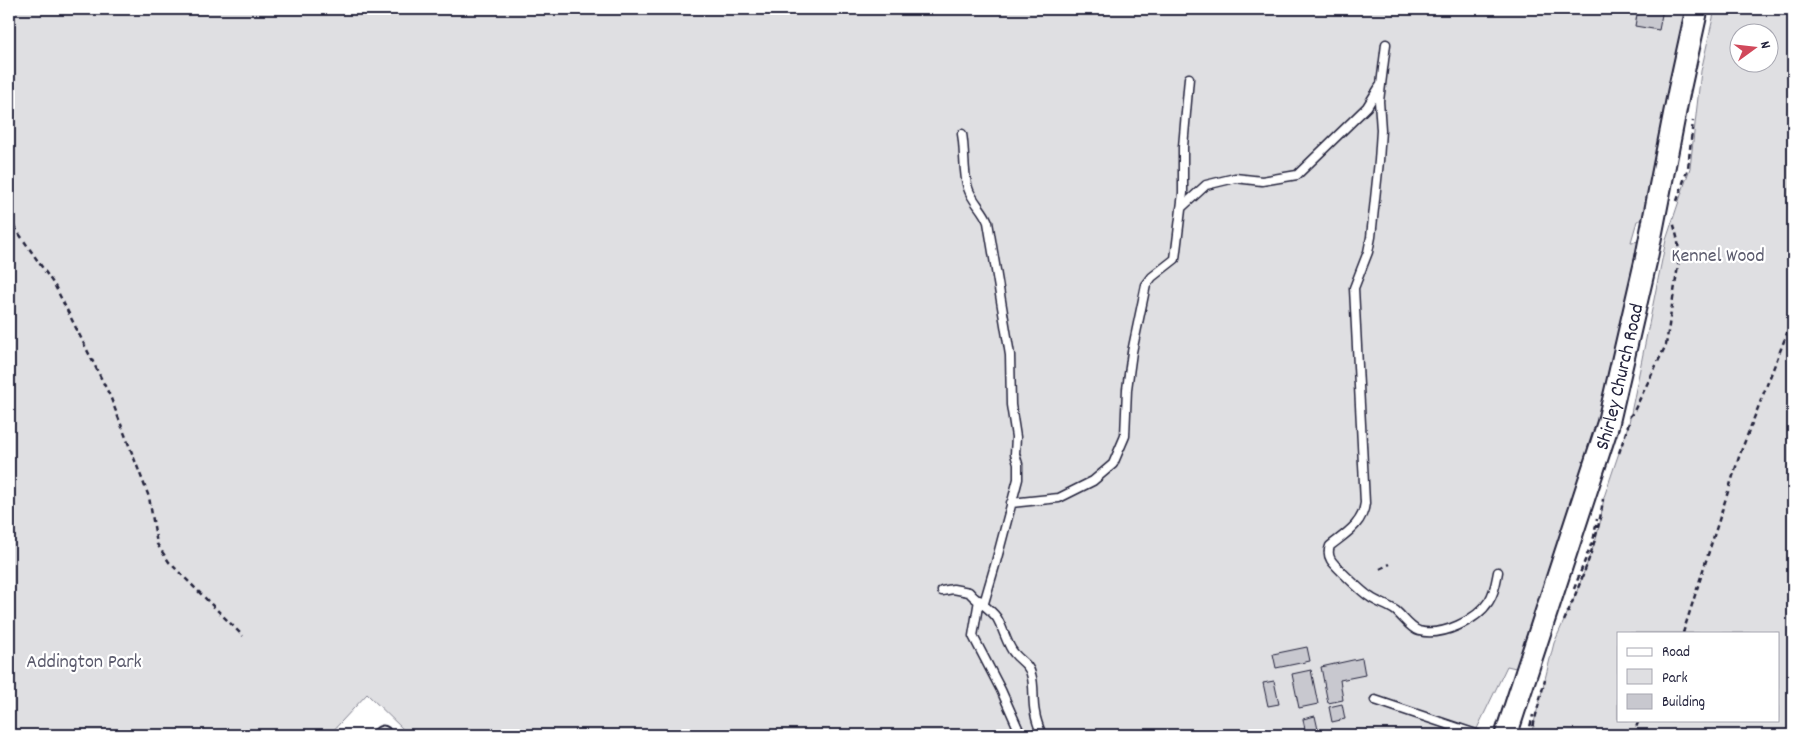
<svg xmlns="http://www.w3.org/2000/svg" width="1802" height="744" viewBox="0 0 1802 744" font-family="Dekko,sans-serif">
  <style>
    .green { fill: #dfdfe2; stroke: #80808e; fill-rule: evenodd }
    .building { fill: #c8c8cf; stroke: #22223b }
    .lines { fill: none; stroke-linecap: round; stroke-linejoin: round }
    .lane-casing { stroke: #22223b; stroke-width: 11 }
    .street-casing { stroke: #22223b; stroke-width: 19 }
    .secondary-casing { stroke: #22223b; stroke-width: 25 }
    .path { stroke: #22223b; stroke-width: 2.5; stroke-dasharray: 5 4; stroke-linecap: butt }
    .lane { stroke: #fff; stroke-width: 8 }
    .street { stroke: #fff; stroke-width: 15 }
    .secondary { stroke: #fff; stroke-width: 21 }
    .labels { text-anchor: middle; stroke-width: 4.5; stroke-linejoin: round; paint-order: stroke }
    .park-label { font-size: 20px; fill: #5b5b6d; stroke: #fff }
    .street-label { font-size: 20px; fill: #22223b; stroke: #fff }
  </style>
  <rect width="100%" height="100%" fill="#fff"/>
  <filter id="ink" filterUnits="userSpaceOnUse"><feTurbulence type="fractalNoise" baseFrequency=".02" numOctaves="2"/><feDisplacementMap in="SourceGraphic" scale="10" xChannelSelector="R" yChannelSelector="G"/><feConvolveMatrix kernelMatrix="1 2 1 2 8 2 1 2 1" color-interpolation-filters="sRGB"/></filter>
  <g filter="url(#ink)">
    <path class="green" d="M 9,9 L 1699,9 L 1646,218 L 1637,221 L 1631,242 L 1644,241 L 1593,452 L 1520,669 L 1507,666 L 1474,735 L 409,735 L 367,694 L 329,735 L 9,735 Z
      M 1715,9 L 1793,9 L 1793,735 L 1531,735 L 1554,643 L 1576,594 L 1596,539 L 1600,523 L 1604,497 L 1629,423 L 1666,240 L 1690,168 L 1701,71 ZM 1770,32 L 1770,62 L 1740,62 L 1740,32 ZM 1618,633 L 1778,633 L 1778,720 L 1618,720 Z"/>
    <path class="building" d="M 1638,9 L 1663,9 L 1659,30 L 1635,26 Z
      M 1307,647 L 1310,661 L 1276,668 L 1273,654 Z
      M 1362,658 L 1365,675 L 1340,680 L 1343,700 L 1328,703 L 1321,667 Z
      M 1311,670 L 1318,704 L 1299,708 L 1292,674 Z
      M 1274,681 L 1279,704 L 1268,706 L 1263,683 Z
      M 1342,704 L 1345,719 L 1332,722 L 1329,707 Z
      M 1315,716 L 1319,734 L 1306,735 L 1303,719 Z"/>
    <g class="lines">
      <g class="lane-casing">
        <path id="lane" d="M 1386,44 L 1379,101 L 1381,130 L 1379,161 L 1371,237 L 1368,252 L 1354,288 L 1365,503 C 1363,524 1345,534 1330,546 C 1328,551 1328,555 1331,560 C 1335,566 1363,593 1370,597 C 1378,603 1388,605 1396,611 C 1404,618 1410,628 1419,631 C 1442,637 1477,620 1489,601 C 1495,592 1496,582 1498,572
          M 962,134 C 965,150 963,173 968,188 C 972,201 983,209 988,222 L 1010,355 L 1011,405 L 1016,437 L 1015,454 L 1018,464 L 1018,479 L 996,562 L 984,603
          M 1181,208 L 1206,185 L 1235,178 L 1262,181 L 1297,175 L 1367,107 L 1380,86
          M 1011,503 L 1059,498 L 1093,481 L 1113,464 L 1125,436 L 1127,389 L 1132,352 L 1146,285 L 1152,277 L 1175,259 L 1183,193 L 1183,147 L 1189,78
          M 942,591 L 953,589 L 969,592 C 977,602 989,607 997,618 C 1003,628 1008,647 1014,653 C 1020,661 1029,664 1031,674 C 1035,686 1032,700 1035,713 C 1036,720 1039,728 1042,735
          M 979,600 L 973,636 L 1001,690 L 1021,735
          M 1375,700 L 1479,735"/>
      </g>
      <g class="street-casing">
        <path id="street" d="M 381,735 L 383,734"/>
      </g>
      <g class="secondary-casing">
        <g id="secondary">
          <path id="s1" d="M 1506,735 L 1608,424 L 1646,260 L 1679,91 L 1697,9"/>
        </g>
      </g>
      <path class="path" d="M 1677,201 L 1688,168 L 1693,121
        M 9,219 L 55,286 L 110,396 L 149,497 L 157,544 L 169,562 L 243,636
        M 1629,417 L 1633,413 L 1666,345 L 1679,259 L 1678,241 L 1673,221
        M 1619,453 L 1629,423
        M 1380,569 L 1390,564
        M 1574,589 L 1594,537 L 1597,519
        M 1564,621 C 1581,582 1598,542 1603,499
        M 1683,633 L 1740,454 L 1793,318
        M 1528,735 L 1533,715
        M 1531,735 L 1545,679
        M 1633,735 L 1639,720"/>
      <use href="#lane" class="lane"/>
      <use href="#street" class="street"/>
      <use href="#secondary" class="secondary"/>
    </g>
  </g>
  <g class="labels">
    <g class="park-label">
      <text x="1718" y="261">Kennel Wood</text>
      <text x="84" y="667">Addington Park</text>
    </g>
    <g class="street-label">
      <text dy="7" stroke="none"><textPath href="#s1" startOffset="376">Shirley Church Road</textPath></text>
    </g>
  </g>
  <rect width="1802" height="744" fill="none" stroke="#fff" stroke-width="30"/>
  <rect x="15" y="15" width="1772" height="714" fill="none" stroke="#22223b" stroke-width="2" filter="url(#ink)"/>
  <rect x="1617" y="632" width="162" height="90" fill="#ffffff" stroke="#a7a7b1"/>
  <rect x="1627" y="648" width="25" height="8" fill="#ffffff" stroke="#a7a7b1"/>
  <text x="1662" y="656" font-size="15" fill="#22223b">Road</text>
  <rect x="1627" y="669" width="25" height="15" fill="#dfdfe2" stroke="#a7a7b1"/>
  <text x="1662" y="682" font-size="15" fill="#22223b">Park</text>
  <rect x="1627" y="694" width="25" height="15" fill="#c8c8cf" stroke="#a7a7b1"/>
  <text x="1662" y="706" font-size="15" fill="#22223b">Building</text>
  <g transform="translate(1754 48) rotate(75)"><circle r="24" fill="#ffffff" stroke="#a7a7b1"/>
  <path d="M0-4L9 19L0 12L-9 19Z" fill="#d1495b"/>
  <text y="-8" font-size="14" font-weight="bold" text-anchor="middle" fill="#22223b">N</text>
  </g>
</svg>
